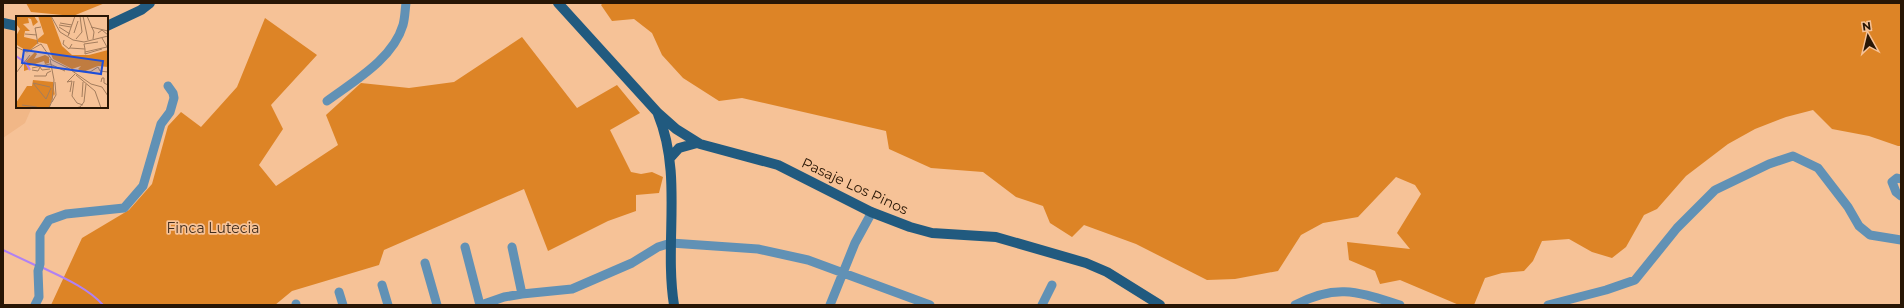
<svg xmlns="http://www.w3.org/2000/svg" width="1904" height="308" viewBox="0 0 1904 308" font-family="Montserrat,sans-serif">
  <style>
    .built { fill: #f1b787 }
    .green { fill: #dd8426 }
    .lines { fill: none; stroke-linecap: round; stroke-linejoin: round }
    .stream { stroke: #b081f3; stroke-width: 2 }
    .minor { stroke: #6191b5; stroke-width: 9 }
    .major { stroke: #215a7f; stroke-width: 10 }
    .labels { text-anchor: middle; stroke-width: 3.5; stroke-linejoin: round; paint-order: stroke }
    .street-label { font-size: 14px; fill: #281605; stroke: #f6c297 }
    .park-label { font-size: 14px; fill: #402d1d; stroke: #f6c297 }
    .inset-river { fill: none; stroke: #b081f3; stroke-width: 2 }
    .inset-road { fill: none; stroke: #a47d5d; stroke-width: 1 }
    .view { fill: #1d4ed8; fill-opacity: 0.15; stroke: #1d4ed8; stroke-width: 2 }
    .inset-edge { fill: none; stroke: #281605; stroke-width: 2 }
  </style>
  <rect width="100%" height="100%" fill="#f6c297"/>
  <path class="built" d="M 3,27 L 17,30 L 17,107 L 32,107 L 25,123 L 3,138 Z"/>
  <path class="green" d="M 26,3 L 105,3 L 73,16 L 31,12 Z
    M 603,3 L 1901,3 L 1901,146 L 1898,146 L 1869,136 L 1832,129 L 1813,110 L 1786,117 L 1755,129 L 1728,144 L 1686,176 L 1657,209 L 1644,215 L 1626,247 L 1612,258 L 1592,252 L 1569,239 L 1542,241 L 1533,261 L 1524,271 L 1502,273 L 1485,278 L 1474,305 L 1459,305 L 1400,280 L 1380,284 L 1375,271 L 1349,260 L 1347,242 L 1410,249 L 1397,233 L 1421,194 L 1415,185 L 1396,177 L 1358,217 L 1323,223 L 1301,235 L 1278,271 L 1235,279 L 1207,280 L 1136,244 L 1084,225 L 1072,237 L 1050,223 L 1043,206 L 1016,197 L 983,172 L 931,168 L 889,149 L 886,131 L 742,98 L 719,101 L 683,78 L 662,55 L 652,33 L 634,19 L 612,21 L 601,5 Z
    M 265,18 L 317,55 L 271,105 L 283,129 L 259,165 L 276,186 L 338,145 L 326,115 L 361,83 L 409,88 L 454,82 L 522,37 L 577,108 L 617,85 L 640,113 L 610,130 L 631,172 L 641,174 L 652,172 L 663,177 L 659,193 L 636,195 L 636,211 L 608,221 L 548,251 L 524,189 L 384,250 L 379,265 L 292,291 L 275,305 L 51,305 L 82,238 L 129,210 L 152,184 L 168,126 L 181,112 L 201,127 L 237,87 Z"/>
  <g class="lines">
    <path class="stream" d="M 3,250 L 37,266
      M 41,267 C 62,277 88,288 103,305"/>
    <path class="minor" d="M 327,101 C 354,81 393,59 403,25 C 405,18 405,10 406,3
      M 1901,179 L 1897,178 L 1892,182 L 1896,192 L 1901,196
      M 465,247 L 480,305
      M 512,247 L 522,294
      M 425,263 L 437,305
      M 382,285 L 388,305
      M 339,292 L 343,305
      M 296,304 L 296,305
      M 35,305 L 39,297 L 38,271 L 40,264 L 40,234 L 49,220 L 66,214 L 124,208 L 143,186 L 161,124 L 170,112 L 174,98 L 173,93 L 168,86
      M 481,305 L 504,297 L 522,294 L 572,289 L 632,263 L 658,247 L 671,243 L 758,249 L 808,260 L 930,305
      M 830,305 L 855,243 L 872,212
      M 1042,305 L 1052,285
      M 1295,305 C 1337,283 1358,292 1400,305
      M 1548,305 L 1606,290 L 1635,280 L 1677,228 L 1715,190 L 1769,164 L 1793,156 L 1818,168 L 1848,207 L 1859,226 L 1870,235 L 1901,240"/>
    <path class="major" d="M 558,3 L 658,113 L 676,129 L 700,144 L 778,165 L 871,212 L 910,227 L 932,233 L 996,237 L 1086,263 L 1107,272 L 1160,305
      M 3,23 L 17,26
      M 107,26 L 141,10 L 150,3
      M 658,114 C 683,175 664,242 674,305
      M 670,158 L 679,148 L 697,143"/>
  </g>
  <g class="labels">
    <g class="street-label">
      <text transform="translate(855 186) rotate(25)" y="5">Pasaje Los Pinos</text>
    </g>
    <g class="park-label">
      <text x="213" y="233">Finca Lutecia</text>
    </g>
  </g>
  <g transform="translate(16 16)">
    <rect width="92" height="92" fill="#f6c297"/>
    <path d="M 22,0 L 35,0 L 46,30 L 56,39 L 73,39 L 92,34 L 92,51 L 82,50 L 67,56 L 62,53 L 65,50 L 56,53 L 37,43 L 31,28 L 22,26 L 22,23 L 28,18 ZM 0,1 L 18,0 L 22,6 L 17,10 L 15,3 L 12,2 L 13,7 L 7,8 L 14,15 L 9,15 L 8,21 L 21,24 L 22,27 L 14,34 L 11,35 L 1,29 L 0,20 L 4,13 L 0,8 ZM 19,36 L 21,38 L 18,43 L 29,39 L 33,41 L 33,47 L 29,48 L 28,45 L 13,50 L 14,53 L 8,55 L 8,47 ZM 17,64 L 37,66 L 39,80 L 38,78 L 33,92 L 0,92 L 0,87 L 11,70 L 16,70 Z" fill="#dd8426"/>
    <path class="inset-river" d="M 0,40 L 10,47 L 14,54"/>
    <path class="inset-road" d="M 35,0 L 44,16 L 57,24 L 68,26 L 92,20M 67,0 L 72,24M 71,0 L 78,16 L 77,23M 44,7 L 56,9M 43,9 L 55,11M 43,11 L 54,18M 75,11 L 92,15M 58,17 L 62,5M 82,17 L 86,14 L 92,19M 9,18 L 21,19M 52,20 L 59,0M 60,23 L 66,16 L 64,0M 48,24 L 47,28 L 53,33 L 56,28M 22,28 L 19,12 L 25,11M 0,31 L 11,36 L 25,28 L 36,44 L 52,52 L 75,68 L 86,71 L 92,80M 54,32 L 69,33 L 69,38 L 86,33M 69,33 L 68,28 L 82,26M 69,36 L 91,31 L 86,22M 16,52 L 34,48 L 49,55M 16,54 L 22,55 L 24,51 L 26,54 L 34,53M 57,55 L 74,56 L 82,51 L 84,55 L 92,56M 0,57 L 14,39M 60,59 L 79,75 L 85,92M 18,60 L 30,60 L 31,57 L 35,55M 58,65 L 56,80 L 61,87 L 67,89M 85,66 L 86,62 L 88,62 L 88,67 L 92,69M 17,67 L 30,83M 17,67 L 34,71M 54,76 L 56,65 L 51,66 L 59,58M 66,81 L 67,66M 30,83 L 35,72M 36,86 L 40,79 L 39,66M 6,89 L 21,91M 33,92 L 36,85 L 38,64 L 34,43M 59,92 L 64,91 L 68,86 L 70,68"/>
    <path class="view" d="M 8,34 L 87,45 L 85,58 L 6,47 Z"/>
    <rect width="92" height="92" class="inset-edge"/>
  </g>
  <rect width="1904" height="308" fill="none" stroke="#281605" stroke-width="8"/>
  <g transform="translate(1868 36) rotate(352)" stroke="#f6c297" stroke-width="3" paint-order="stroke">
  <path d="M0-3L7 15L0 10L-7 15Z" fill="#281605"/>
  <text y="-6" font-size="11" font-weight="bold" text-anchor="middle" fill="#281605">N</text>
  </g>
</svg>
